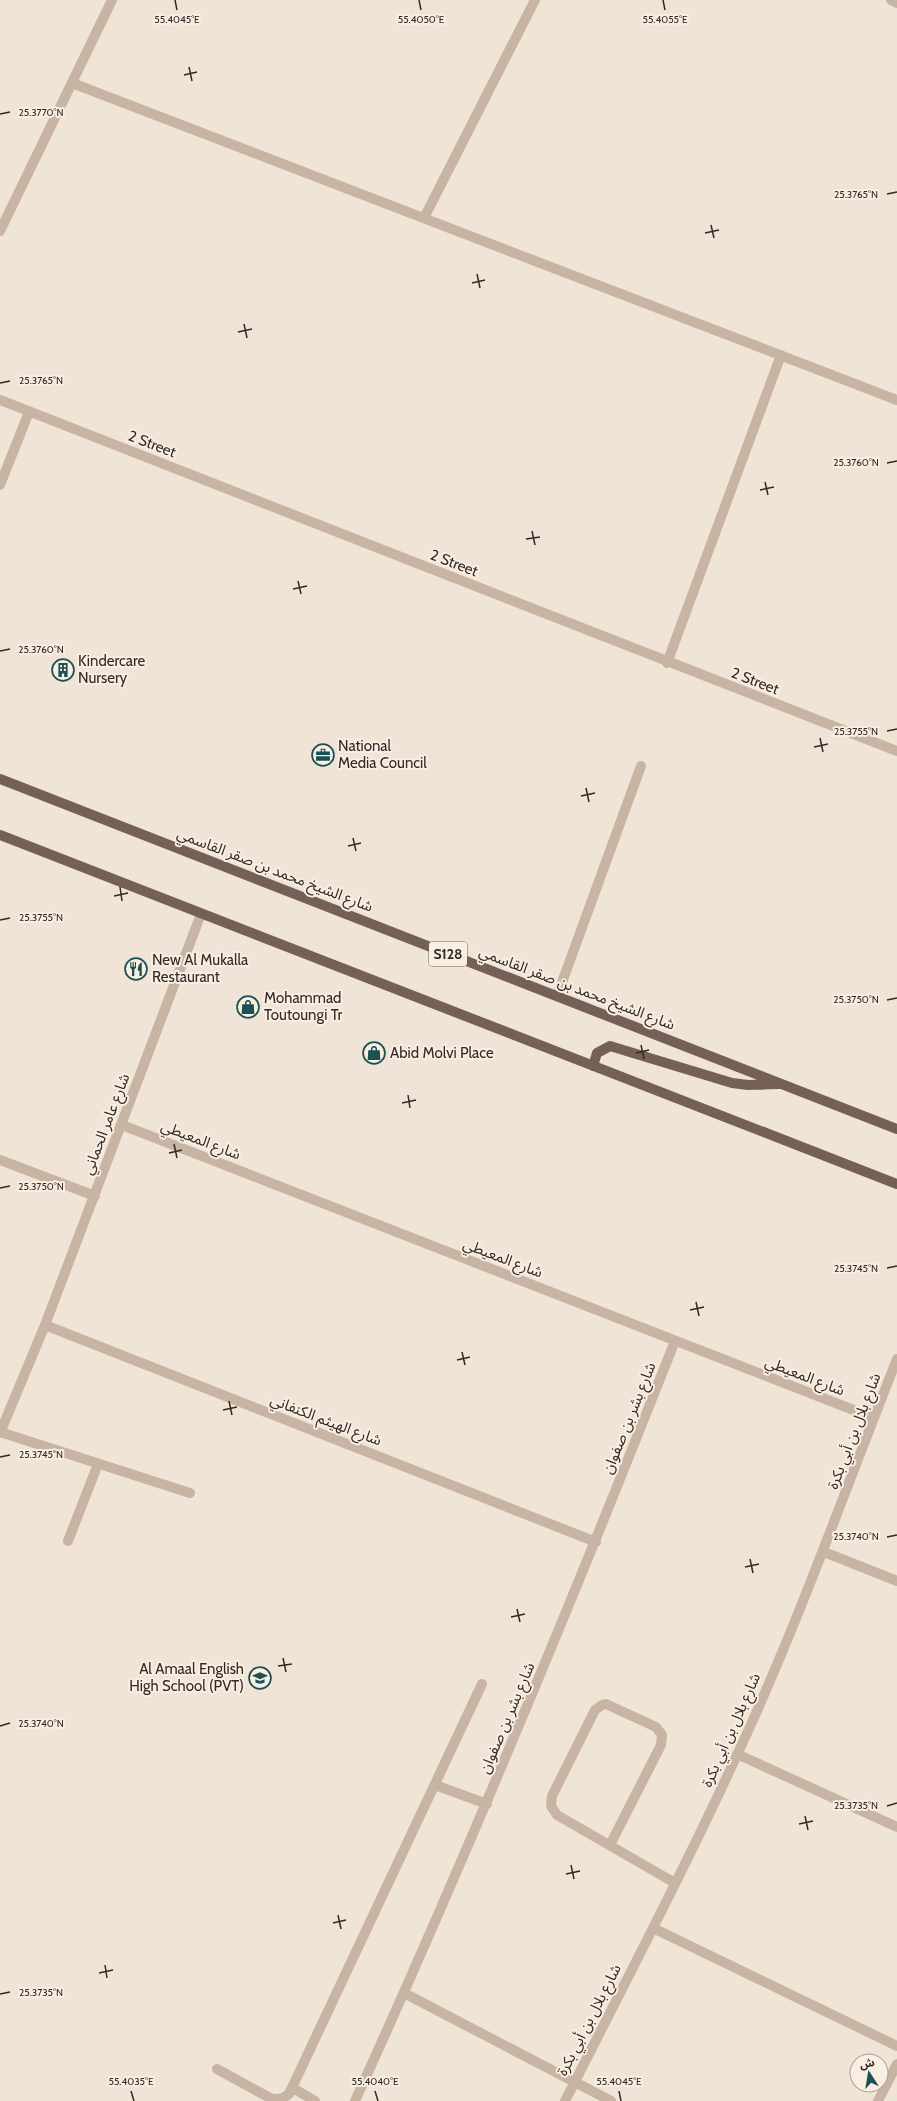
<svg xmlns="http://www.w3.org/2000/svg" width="897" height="2101" viewBox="0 0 897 2101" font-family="Cabin,'Noto Sans Arabic',sans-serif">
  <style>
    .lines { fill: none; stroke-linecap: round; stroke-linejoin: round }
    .minor { stroke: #c8b4a3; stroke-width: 10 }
    .major { stroke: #756055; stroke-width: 10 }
    .ticks { fill: none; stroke: #332925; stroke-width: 1.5 }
    .labels { text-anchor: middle; stroke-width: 4; stroke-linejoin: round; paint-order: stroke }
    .shield { fill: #f8eee2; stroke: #6e645e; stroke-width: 1 }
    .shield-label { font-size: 14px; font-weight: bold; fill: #332925 }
    .street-label { font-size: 15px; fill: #332925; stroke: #f8eee2 }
    .poi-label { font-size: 15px; fill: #332925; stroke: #f8eee2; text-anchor: start }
    .ticks-label { font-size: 10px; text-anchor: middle; fill: #332925; stroke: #f8eee2; stroke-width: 4; stroke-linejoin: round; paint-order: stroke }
  </style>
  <rect width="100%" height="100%" fill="#f0e4d6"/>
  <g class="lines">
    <path class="minor" d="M 891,0 L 897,3
      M 72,83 L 897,400
      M 424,218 L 535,0
      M 0,231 L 112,0
      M 0,400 L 897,751
      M 0,485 L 29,412
      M 667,663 L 781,355
      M 557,996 L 641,766
      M 122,1125 L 874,1418
      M 0,1160 L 95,1196
      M 45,1325 L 596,1542
      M 0,1432 L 190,1493
      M 0,1433 L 45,1325 L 201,914
      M 68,1541 L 98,1464
      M 824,1552 L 897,1581
      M 737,1754 L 897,1827
      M 435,1785 L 487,1804
      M 610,1845 L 661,1745 L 662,1735 L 656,1727 L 606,1704 L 602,1705 L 595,1710 L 552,1796 L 551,1806 L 557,1815 L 675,1883
      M 653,1928 L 897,2046
      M 404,1993 L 611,2101
      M 217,2069 L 270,2098 C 278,2100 283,2099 289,2094 L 482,1684
      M 293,2088 L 315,2101
      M 355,2101 C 469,1851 574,1597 675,1341
      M 565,2101 C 629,1975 695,1849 753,1720 C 806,1601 849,1480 897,1359
      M 878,2101 L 897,2064"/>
    <path class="major" d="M 0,779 L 897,1129
      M 0,835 L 897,1184
      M 593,1066 L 597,1053 L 610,1046 L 732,1083 L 748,1085 L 779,1084"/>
  </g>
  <path class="ticks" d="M 175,0 L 177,10M 419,0 L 421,10M 663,0 L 665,10M 189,67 L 192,81M 184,75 L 197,72M 0,114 L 10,112M 887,194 L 897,192M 711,225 L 714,238M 705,233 L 719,230M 477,274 L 480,288M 472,283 L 485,280M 244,324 L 247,338M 238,332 L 252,329M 0,383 L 10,381M 887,463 L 897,461M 765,482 L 768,495M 760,490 L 774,487M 532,531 L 535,545M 526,539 L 540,537M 298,581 L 301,594M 293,589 L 307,586M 0,651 L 10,649M 887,731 L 897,729M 820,738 L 823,752M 814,747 L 828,744M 586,788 L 589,802M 581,796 L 595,793M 353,838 L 356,851M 348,846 L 361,843M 120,887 L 122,901M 114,896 L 128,893M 0,920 L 10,918M 887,1000 L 897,998M 641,1045 L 644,1059M 636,1053 L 649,1050M 408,1095 L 410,1108M 402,1103 L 416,1100M 174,1144 L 177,1158M 169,1153 L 182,1150M 0,1188 L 10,1186M 887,1268 L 897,1266M 696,1302 L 699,1316M 690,1310 L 704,1307M 462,1352 L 465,1365M 457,1360 L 470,1357M 229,1401 L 232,1415M 223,1410 L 237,1407M 0,1457 L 10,1455M 887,1537 L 897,1535M 750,1559 L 753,1573M 745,1567 L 759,1564M 517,1609 L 520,1622M 511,1617 L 525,1614M 283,1658 L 286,1672M 278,1666 L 292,1664M 0,1726 L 10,1723M 887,1806 L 897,1803M 805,1816 L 808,1830M 799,1824 L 813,1821M 571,1865 L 574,1879M 566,1874 L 580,1871M 338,1915 L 341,1929M 333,1923 L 346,1920M 105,1965 L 107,1978M 99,1973 L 113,1970M 0,1994 L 10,1992M 131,2091 L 134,2101M 375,2091 L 378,2101M 619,2091 L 621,2101"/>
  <defs>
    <g id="building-ring" transform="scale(1.15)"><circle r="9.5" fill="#f8eee2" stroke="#1b5054" stroke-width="1.5"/><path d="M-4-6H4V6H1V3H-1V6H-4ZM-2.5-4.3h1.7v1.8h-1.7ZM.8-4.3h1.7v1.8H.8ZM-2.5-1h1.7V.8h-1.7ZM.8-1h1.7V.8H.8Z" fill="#1b5054"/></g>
    <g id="office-ring" transform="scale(1.15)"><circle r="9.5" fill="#f8eee2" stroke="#1b5054" stroke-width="1.5"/><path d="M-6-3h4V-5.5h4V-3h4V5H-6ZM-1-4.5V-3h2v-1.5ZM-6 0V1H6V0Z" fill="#1b5054"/></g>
    <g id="restaurant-ring" transform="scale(1.15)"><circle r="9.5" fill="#f8eee2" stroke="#1b5054" stroke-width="1.5"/><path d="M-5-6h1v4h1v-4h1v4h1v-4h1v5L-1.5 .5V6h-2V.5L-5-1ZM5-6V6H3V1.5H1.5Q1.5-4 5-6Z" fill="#1b5054"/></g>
    <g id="shop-ring" transform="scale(1.15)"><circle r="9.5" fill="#f8eee2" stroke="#1b5054" stroke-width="1.5"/><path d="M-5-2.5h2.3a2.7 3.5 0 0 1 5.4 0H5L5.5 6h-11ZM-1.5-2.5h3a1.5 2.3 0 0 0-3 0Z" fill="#1b5054"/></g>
    <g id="school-ring" transform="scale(1.15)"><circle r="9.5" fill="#f8eee2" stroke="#1b5054" stroke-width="1.5"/><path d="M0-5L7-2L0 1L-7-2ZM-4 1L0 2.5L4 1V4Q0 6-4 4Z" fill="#1b5054"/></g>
  </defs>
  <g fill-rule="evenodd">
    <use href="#building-ring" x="63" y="670"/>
    <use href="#office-ring" x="323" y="755"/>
    <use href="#restaurant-ring" x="136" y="969"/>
    <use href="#shop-ring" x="248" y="1007"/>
    <use href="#shop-ring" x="374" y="1053"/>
    <use href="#school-ring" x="260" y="1678"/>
  </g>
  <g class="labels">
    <rect class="shield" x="429" y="942" width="38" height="24" rx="3"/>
    <g class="shield-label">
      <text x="448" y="959">S128</text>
    </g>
    <g class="street-label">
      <text transform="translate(152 444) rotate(21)" y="5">2 Street</text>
      <text transform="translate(454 563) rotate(21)" y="5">2 Street</text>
      <text transform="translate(755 681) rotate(21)" y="5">2 Street</text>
      <text transform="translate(275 870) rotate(21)" y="5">شارع الشيخ محمد بن صقر القاسمي</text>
      <text transform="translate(577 988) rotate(21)" y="5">شارع الشيخ محمد بن صقر القاسمي</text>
      <text transform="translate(106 1124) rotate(-69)" y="5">شارع عامر الحماني</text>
      <text transform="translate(201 1140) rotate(21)" y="5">شارع المعيطي</text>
      <text transform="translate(503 1258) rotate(21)" y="5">شارع المعيطي</text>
      <text transform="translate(805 1376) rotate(21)" y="5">شارع المعيطي</text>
      <text transform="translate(629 1418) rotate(-68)" y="5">شارع بشر بن صفوان</text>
      <text transform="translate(326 1420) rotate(21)" y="5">شارع الهيثم الكنفاني</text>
      <text transform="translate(854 1431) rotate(-69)" y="5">شارع بلال بن أبي بكرة</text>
      <text transform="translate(507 1718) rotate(-67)" y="5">شارع بشر بن صفوان</text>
      <text transform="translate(731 1730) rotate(-66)" y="5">شارع بلال بن أبي بكرة</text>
      <text transform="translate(589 2020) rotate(-63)" y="5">شارع بلال بن أبي بكرة</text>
    </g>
    <g class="poi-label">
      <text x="78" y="666">Kindercare<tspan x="78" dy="17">Nursery</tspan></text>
      <text x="338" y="751">National<tspan x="338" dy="17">Media Council</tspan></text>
      <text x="152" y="965">New Al Mukalla<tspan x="152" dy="17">Restaurant</tspan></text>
      <text x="264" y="1003">Mohammad<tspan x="264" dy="17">Toutoungi Tr</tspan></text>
      <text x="390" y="1058">Abid Molvi Place</text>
      <text x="244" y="1674" text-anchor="end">Al Amaal English<tspan x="244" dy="17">High School (PVT)</tspan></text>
    </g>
  </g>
  <g class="ticks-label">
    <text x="177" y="23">55.4045°E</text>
    <text x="421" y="23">55.4050°E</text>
    <text x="665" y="23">55.4055°E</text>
    <text x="41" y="116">25.3770°N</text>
    <text x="856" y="198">25.3765°N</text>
    <text x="41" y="384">25.3765°N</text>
    <text x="856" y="466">25.3760°N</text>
    <text x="41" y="653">25.3760°N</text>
    <text x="856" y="735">25.3755°N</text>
    <text x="41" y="921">25.3755°N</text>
    <text x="856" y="1003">25.3750°N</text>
    <text x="41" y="1190">25.3750°N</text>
    <text x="856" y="1272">25.3745°N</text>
    <text x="41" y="1458">25.3745°N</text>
    <text x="856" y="1540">25.3740°N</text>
    <text x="41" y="1727">25.3740°N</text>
    <text x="856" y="1809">25.3735°N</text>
    <text x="41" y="1996">25.3735°N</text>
    <text x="131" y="2085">55.4035°E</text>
    <text x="375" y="2085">55.4040°E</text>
    <text x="619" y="2085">55.4045°E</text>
  </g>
  <g transform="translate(869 2073) rotate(348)"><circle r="19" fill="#f8eee2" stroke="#a99f96"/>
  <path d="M0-3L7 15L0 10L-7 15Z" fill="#1b5054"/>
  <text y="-6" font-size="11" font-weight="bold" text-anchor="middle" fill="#332925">ش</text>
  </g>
</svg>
